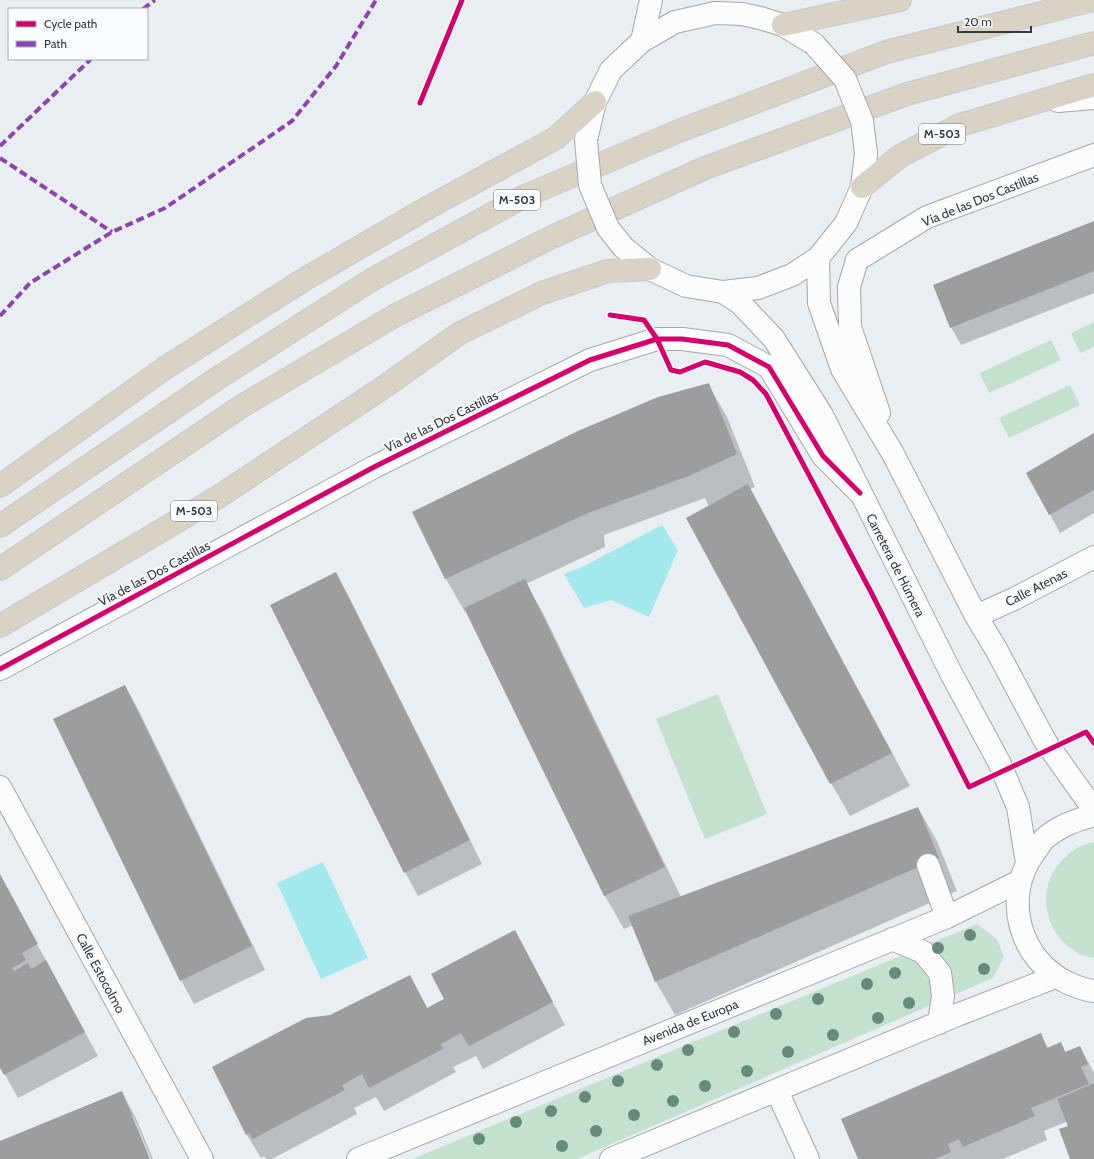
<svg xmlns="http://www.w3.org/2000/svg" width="1094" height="1159" viewBox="0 0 1094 1159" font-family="Cabin,sans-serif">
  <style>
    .green { fill: #c4e1d0 }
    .water { fill: #a2e8ed }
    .shadow { fill: #0003 }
    .building { fill: #9d9da0 }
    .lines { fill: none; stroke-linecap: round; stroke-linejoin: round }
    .minor-casing { stroke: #a3a7ab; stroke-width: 24 }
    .highway-casing { stroke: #c7c9cd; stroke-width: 24 }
    .minor { stroke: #fcfcfd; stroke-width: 22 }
    .highway { stroke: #d9d3c6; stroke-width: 22 }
    .minor-bridge-casing { stroke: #a3a7ab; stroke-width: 24; stroke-linecap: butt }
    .minor-bridge { stroke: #fcfcfd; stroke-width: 22 }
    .quiet { stroke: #8e44ad; stroke-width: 4; stroke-dasharray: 8 4; stroke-linecap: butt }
    .cycleway-casing { stroke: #f8fcff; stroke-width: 8 }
    .cycleway { stroke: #d6006c; stroke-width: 5 }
    .tree { fill: #69897b }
    .labels { text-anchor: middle; stroke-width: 4; stroke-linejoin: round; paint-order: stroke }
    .shield { fill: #f8fcff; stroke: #707477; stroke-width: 1 }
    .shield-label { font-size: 12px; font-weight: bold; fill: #36393d }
    .street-label { font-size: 13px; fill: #36393d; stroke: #f8fcff }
  </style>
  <rect width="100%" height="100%" fill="#e9eef3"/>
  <path class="green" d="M 1094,322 L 1094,347 L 1080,353 L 1071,333 Z
    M 1051,340 L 1061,360 L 989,393 L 980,373 Z
    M 1070,385 L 1080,405 L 1009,438 L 999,418 Z
    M 718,694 L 767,814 L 705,839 L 656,719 Z
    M 1094,842 L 1094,958 C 1089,957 1084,956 1079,954 C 1076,952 1072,949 1069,947 C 1042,926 1038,884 1062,860 C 1071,851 1081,844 1094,842 Z
    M 977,924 L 997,939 L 1004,957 L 993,978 L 577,1159 L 412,1159 Z"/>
  <path class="water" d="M 662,525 L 678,550 L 649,617 L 611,600 L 584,608 L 564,574 L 584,566 Z
    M 323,862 L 368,958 L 321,979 L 277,883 Z"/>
  <path class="shadow" d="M 1094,222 L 1094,293 L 961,345 L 951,327 Z
    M 708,384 L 727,417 L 755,487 L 750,489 L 910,786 L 850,816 L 831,783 L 705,498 L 604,535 L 605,547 L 526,584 L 543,613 L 681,897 L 918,808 L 937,841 L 957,891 L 675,1015 L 656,982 L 633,925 L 624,929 L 605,896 L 467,611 L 465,612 L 446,579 L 413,513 Z
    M 1094,435 L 1094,513 L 1060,533 L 1028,473 Z
    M 336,574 L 349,597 L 482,864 L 418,896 L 405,872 Z
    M 125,686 L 138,709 L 265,970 L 194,1004 L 181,980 Z
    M 0,876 L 98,1056 L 18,1098 L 0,1066 Z
    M 515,931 L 565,1025 L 483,1069 L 476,1056 L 453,1067 L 456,1072 L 384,1111 L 376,1097 L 354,1108 L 357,1114 L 272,1159 L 266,1159 L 264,1156 L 261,1158 L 247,1135 L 213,1067 L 330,1016 L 410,977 L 428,1009 L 445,999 Z
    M 1040,1035 L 1048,1048 L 1061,1043 L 1066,1053 L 1080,1047 L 1094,1073 L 1094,1159 L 1071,1159 L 1069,1126 L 1068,1121 L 1044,1131 L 1047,1140 L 1003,1159 L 859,1159 Z
    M 122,1093 L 135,1116 L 153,1159 L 151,1159 L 133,1116 L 131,1116 L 149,1159 L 0,1159 L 0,1142 Z"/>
  <path class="building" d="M 1094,221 L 1094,271 L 950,328 L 933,285 Z
    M 709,383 L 737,454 L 691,475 L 586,514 L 445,579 L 412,512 L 578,431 L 658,397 Z
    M 1094,433 L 1094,490 L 1049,515 L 1026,473 Z
    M 748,484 L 892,753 L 830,784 L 686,518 Z
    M 336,572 L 470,840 L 404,873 L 270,605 Z
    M 525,579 L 665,867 L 604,896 L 464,608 Z
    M 125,685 L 252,946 L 180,981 L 53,719 Z
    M 918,807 L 939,858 L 655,982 L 628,916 Z
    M 0,874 L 38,944 L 22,953 L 26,960 L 12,968 L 14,971 L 28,963 L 31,969 L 46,960 L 85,1032 L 4,1075 L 0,1068 Z
    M 515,930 L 553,1002 L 469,1046 L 461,1033 L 441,1044 L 443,1049 L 369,1088 L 362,1074 L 342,1085 L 345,1090 L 253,1139 L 249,1133 L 246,1135 L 212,1067 L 306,1018 L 330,1015 L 410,975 L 427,1008 L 444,999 L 431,974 Z
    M 1041,1033 L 1047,1048 L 1061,1042 L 1065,1052 L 1080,1046 L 1088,1064 L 1081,1067 L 1089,1084 L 1031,1108 L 1035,1116 L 963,1147 L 959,1139 L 948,1144 L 951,1152 L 935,1159 L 858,1159 L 841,1119 Z
    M 1094,1083 L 1094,1159 L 1070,1159 L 1059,1129 L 1068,1126 L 1057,1099 Z
    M 122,1091 L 150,1159 L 0,1159 L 0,1141 Z"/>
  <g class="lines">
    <g class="minor-casing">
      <path id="minor" d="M 642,41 L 651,0
        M 1058,101 L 1094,98
        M 586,140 L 595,102 L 611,70 L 642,41 L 675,22 L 715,13 L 742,14 L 760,18 L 783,25 L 814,44
        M 623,247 L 650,269 L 686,286 L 723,292 L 758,288 L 792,275 L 818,258 L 846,223 L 862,187 L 866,153
        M 818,258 L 819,303 L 842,369 L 892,452 L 976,616 L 996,649 L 1045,741 L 1094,810
        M 723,292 L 740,303 L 774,339 L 822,415 L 952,675 L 999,762 L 1018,807 L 1027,863
        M 879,413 L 850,327 L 849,287 L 857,260 L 927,217 L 1094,155
        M 976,616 L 1014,599 L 1094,557
        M 0,669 L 374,467 L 590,360 L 657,339 L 682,339 L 728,345 L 769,367 L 823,456 L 860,493
        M 0,787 L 202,1159
        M 1094,815 C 1074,821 1061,825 1045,838 C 1041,842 1038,848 1034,853 C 1002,897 1019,960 1068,983 C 1077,987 1084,990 1094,991
        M 928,865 L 947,917
        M 892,939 L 923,952 L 940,973 L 943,996 L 939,1023
        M 777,1091 L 808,1159
        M 358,1159 L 947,917 L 1020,881
        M 611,1159 L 957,1015 L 1055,977"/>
    </g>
    <g class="highway-casing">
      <path id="highway" d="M 783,25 L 900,0
        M 862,187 L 900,156 L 960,125 L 1094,85
        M 0,486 L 165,368 L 305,279 L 429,207 L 556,138 L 595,102
        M 0,526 L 218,378 L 373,279 L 525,196 L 679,131 L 886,52 L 1093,0
        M 0,569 L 242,406 L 396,315 L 552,237 L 705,168 L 907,94 L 1094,43
        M 0,626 L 218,497 L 384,387 L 460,333 L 542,293 L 608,271 L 650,269"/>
    </g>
    <use href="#minor" class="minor"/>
    <use href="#highway" class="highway"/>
    <g class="minor-bridge-casing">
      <path id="minor-bridge" d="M 814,44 L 845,79 L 862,121 L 866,153
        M 586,140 L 590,185 L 608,228 L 623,247"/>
    </g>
    <use href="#minor-bridge" class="minor-bridge"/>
    <path class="quiet" d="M 143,9 L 155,0
      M 0,146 L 91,59
      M 0,158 L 112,232
      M 0,316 L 30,283 L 112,232 L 165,208 L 292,121 L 336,66 L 376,0"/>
    <g class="cycleway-casing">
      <path id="cycleway" d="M 420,103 L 462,0
        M 610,315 L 644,320 L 657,339 L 671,370 L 680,372 L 705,362 L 740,372 L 753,380 L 766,394 L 871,592 L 969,787 L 1086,732 L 1094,743
        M 0,669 L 374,467 L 590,360 L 657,339 L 682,339 L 728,345 L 769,367 L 823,456 L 860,493"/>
    </g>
    <use href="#cycleway" class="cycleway"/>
  </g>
  <g class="tree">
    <circle cx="970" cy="935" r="6"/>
    <circle cx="938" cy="948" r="6"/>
    <circle cx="984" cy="969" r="6"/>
    <circle cx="895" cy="973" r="6"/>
    <circle cx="867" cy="984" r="6"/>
    <circle cx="818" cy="999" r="6"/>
    <circle cx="909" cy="1003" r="6"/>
    <circle cx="776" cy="1014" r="6"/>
    <circle cx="878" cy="1018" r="6"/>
    <circle cx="734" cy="1032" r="6"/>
    <circle cx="833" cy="1035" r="6"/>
    <circle cx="688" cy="1050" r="6"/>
    <circle cx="788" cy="1052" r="6"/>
    <circle cx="657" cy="1065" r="6"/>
    <circle cx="747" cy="1071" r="6"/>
    <circle cx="618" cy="1081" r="6"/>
    <circle cx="705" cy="1086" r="6"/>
    <circle cx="585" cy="1097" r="6"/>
    <circle cx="673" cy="1101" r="6"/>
    <circle cx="551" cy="1111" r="6"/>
    <circle cx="634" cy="1115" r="6"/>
    <circle cx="516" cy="1122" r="6"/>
    <circle cx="596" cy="1131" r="6"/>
    <circle cx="479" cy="1139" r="6"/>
    <circle cx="562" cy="1146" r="6"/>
  </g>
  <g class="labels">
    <g class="shield">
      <rect x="919" y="124" width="46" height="20" rx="3"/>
      <rect x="494" y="190" width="46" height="20" rx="3"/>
      <rect x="171" y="501" width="46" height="20" rx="3"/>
    </g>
    <g class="shield-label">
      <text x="942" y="138">M-503</text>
      <text x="517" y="204">M-503</text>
      <text x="194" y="515">M-503</text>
    </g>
    <g class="street-label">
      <text transform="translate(980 199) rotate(-22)" y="5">Vía de las Dos Castillas</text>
      <text transform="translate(441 421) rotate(-26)" y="5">Vía de las Dos Castillas</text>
      <text transform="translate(896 565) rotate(63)" y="5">Carretera de Húmera</text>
      <text transform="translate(154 573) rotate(-28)" y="5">Vía de las Dos Castillas</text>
      <text transform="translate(1036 587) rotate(-27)" y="5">Calle Atenas</text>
      <text transform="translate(101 973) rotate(62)" y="5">Calle Estocolmo</text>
      <text transform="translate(690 1022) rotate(-22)" y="5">Avenida de Europa</text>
    </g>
  </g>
  <rect x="8" y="8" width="140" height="52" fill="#f8fcff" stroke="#aaaeb1"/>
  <rect x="16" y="21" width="20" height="6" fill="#d6006c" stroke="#aaaeb1"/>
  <text x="44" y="28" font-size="12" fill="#36393d">Cycle path</text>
  <rect x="16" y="41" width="20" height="6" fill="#8e44ad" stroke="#aaaeb1"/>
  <text x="44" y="48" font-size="12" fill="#36393d">Path</text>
  <path d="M958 26v6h73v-6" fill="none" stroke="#36393d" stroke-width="2"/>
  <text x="964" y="26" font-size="12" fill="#36393d" stroke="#f8fcff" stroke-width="3" paint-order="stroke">20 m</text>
</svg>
